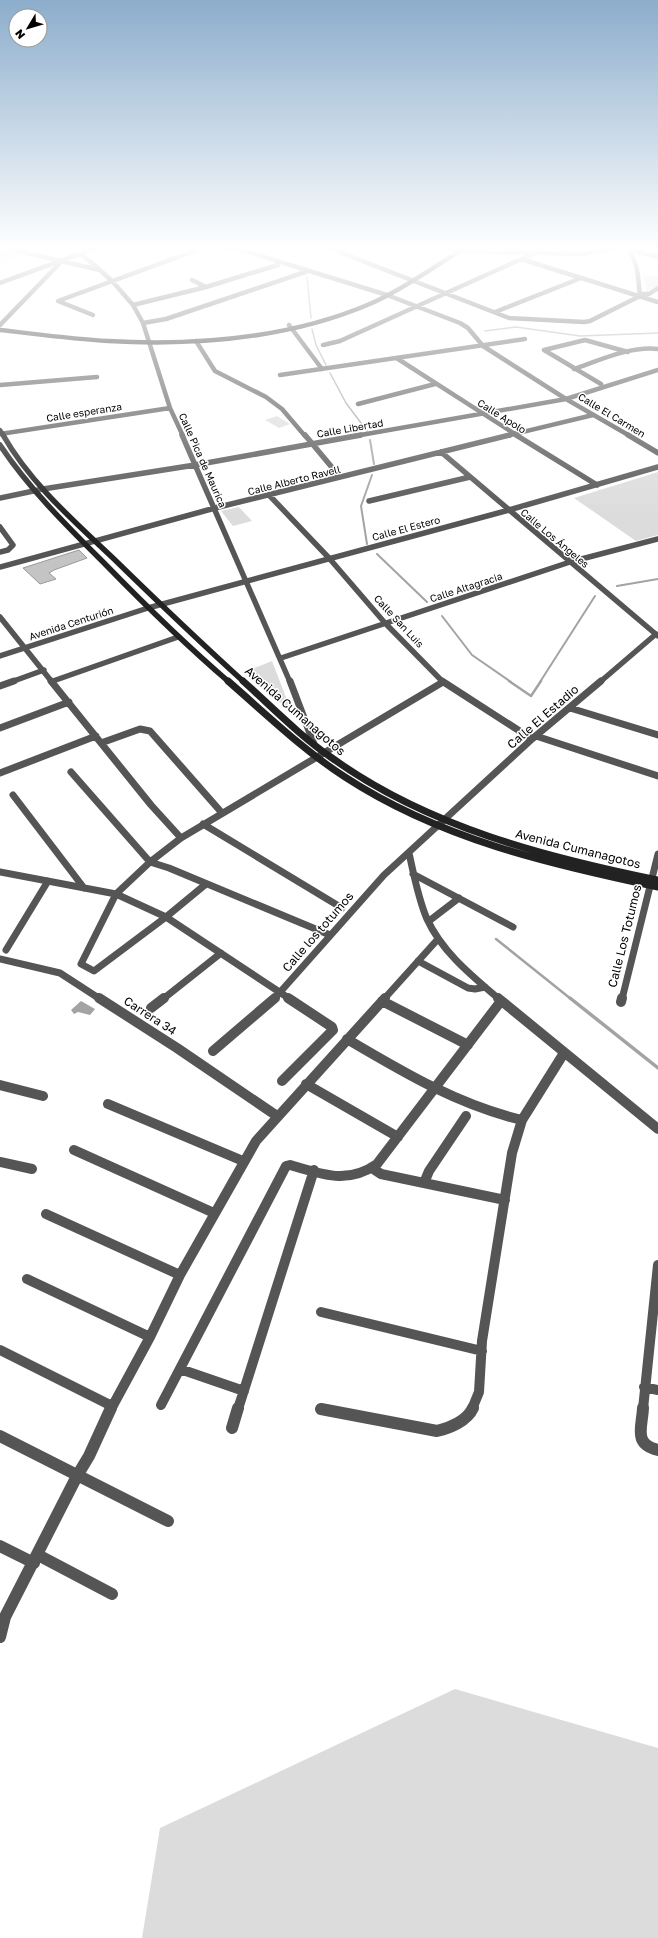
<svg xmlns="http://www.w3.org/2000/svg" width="658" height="1938" viewBox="0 0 658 1938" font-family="'Golos Text',sans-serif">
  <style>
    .green { fill: #dcdcdc }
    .water { fill: #a3a3a3 }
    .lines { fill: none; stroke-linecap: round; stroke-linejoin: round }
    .stream-far3 { stroke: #a3a3a3; stroke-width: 1.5 }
    .stream-far2 { stroke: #a3a3a3; stroke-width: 2 }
    .stream-far1 { stroke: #a3a3a3; stroke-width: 2.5 }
    .stream { stroke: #a3a3a3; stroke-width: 3.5 }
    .building { fill: #c4c4c4; stroke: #999 }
    .street-far4 { stroke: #555; stroke-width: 4.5 }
    .street-far3 { stroke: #555; stroke-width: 5.5 }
    .street-far2 { stroke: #555; stroke-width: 7 }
    .street-far1 { stroke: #555; stroke-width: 10 }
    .street { stroke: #555; stroke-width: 12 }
    .secondary-far2 { stroke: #222; stroke-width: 4.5 }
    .secondary-far1 { stroke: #222; stroke-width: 5.5 }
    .secondary { stroke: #222; stroke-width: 7 }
    .labels { text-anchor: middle; stroke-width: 3; stroke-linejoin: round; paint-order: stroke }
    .far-street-label { font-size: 10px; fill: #000; stroke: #fff }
    .street-label { font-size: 12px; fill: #000; stroke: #fff }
  </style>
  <rect width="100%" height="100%" fill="#fff"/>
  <path class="green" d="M 0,246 L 12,246 L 6,252 L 21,255 L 0,265 Z
    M 643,275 L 658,277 L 658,286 L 647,292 Z
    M 277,416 L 290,424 L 279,428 L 265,420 Z
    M 658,472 L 658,535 L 636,541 L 574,498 Z
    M 239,507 L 252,521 L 233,526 L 221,511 Z
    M 272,661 L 292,713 L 245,672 Z
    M 455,1689 L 658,1748 L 658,1938 L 142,1938 L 160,1828 Z"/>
  <path class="water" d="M 81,1001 L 95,1009 L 90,1015 L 78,1012 L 74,1014 L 71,1010 Z"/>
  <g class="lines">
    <path class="stream-far3" d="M 307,277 L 311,318
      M 312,329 L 316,345 L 326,365
      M 485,331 L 516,327 L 580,336 L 658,333
      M 330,373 L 346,403 L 367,431"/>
    <path class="stream-far2" d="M 370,440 L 374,464
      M 367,544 L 361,506 L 372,475
      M 377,554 L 427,602
      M 617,586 L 658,579
      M 442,616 L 472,655 L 511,682
      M 540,682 L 595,596"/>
    <path class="stream-far1" d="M 509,681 L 531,696 L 541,681
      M 496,939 L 571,999"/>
    <path class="stream" d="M 570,998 L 658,1068"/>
  </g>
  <path class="building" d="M 79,550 L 87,558 L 54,570 L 49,573 L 56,579 L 40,584 L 23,568 Z"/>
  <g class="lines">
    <path class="street-far4" d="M 18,246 L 13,250 L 100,270 L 113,282 L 133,305 L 143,323 L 170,408 L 183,436
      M 79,246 L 90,250
      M 219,246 L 233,250
      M 229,246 L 387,295 L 460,323 L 468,328 L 483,346 L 566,399 L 630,436
      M 324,246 L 509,318 L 584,322 L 590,321 L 640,296 C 638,279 639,261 626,248
      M 438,246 L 466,251 L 583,254 L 626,246
      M 628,249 L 658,257
      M 81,254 L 98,268
      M 521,259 L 658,302
      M 192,280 L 206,287
      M 0,283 L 101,246
      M 640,294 L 649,294 L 658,288
      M 133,305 L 206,287 L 278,265
      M 495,312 L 581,278
      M 93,315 L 58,301 L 208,246
      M 143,323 L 166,319 L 308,271
      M 0,325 L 59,264
      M 289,325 L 322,369
      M 196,341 L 215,371 L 266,397 L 282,409 L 305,436
      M 323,345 L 340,341 L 550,246
      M 398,359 L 518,436
      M 574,369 C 600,360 630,346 658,349
      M 280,375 L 525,339
      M 601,384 L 544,350 L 585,340 L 628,352
      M 0,385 L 97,377
      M 358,404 L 435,384
      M 0,434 L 170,408
      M 355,436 L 566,399 L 658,370
      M 506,436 L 593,415"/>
    <path class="street-far3" d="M 182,435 L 290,682
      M 305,435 L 340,477
      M 516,435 L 597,485
      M 628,435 L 658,453
      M 441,452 L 658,636
      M 269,495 L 329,558 L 385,623 L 443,682
      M 0,498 L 43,489 L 195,465 L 361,435
      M 369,501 L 470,477
      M 0,527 L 13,545 L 8,550 L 0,552
      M 0,567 L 215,508 L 510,435
      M 0,617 L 52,682
      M 0,656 L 148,608 L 509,510 L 658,467
      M 281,658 L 570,562 L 658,539
      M 53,681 L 178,637
      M 11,682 L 44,670
      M 600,682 L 656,634"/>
    <path class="street-far2" d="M 51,681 L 151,805 L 181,838
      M 290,681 L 314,744
      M 442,681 L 532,739
      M 0,686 L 14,681
      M 570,708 L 658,735
      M 0,728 L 69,702
      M 536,736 L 658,776
      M 101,743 L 140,729 L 150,731 L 222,813
      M 71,772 L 150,862 L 169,868 L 330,935
      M 0,773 L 96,736
      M 13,795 L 84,888
      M 203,824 L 342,908
      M 409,853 C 414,875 418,898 427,919 C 442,952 472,976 499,999
      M 0,872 L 116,894 L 166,917 L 290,999
      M 413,874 L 513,927
      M 206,884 L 166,917 L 94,971 L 81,964 L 116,894 L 150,862 L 181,838 L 443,682
      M 429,921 L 459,898
      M 6,950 L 48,881
      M 0,959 L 60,973 L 100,999
      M 418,961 L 468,988 L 475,989 L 485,987
      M 163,999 L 221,953
      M 274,999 L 384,875 L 532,739 L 601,681
      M 384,999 L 438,939
      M 622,999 L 658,854"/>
    <path class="street-far1" d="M 99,998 L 177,1048 L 277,1116
      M 498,998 L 658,1129
      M 382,1001 L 468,1045
      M 621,1002 L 622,998
      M 151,1008 L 164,998
      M 347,1039 C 403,1072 458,1105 522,1120
      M 213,1051 L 275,998
      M 282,1081 L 333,1030 L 332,1027 L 288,998
      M 306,1084 L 398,1137
      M 0,1085 L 43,1096
      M 108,1104 L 243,1161
      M 74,1150 L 214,1213
      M 0,1162 L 32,1169
      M 372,1168 L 381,1174 L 505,1200
      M 424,1183 L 429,1171 L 466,1116
      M 46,1214 L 180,1275
      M 27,1279 L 150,1337
      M 321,1312 L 482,1351
      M 0,1350 L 112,1406
      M 180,1369 L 244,1391
      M 644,1387 L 658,1390
      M 161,1405 L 286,1166 L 290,1165 C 322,1174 347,1185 377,1164 L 501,1001
      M 111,1409 L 150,1337 L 180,1275 L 256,1141 L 385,998
      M 238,1409 L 314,1170
      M 472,1409 L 479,1392 L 482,1341 L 512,1153 L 522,1120 L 564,1053
      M 643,1409 L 658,1265"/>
    <path class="street" d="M 643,1408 C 642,1428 633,1444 658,1450
      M 321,1409 L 437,1431 C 450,1428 467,1421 473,1408
      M 232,1428 L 238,1408
      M 0,1436 L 168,1521
      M 0,1546 L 34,1563
      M 38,1555 L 112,1594
      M 0,1637 L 5,1617 L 77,1476 L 89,1456 L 111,1408"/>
    <path class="secondary-far2" d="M 0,330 C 36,334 72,339 108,341 C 197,346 289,339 372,303 C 406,288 436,265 468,246
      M 0,430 L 4,436"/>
    <path class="secondary-far1" d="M 3,435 C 31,484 74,521 114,559 C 157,601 200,642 244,682
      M 0,445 C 30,490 68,527 106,565 C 146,606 186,645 229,682"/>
    <path class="secondary" d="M 228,681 C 266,714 303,750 345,777 C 440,839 549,864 658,887
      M 243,681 C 272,707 300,736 332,758 C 428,827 545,857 658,880"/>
  </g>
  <linearGradient id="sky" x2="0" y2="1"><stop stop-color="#8cadcc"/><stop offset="0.48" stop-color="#fff"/><stop offset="1" stop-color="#fff" stop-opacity="0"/></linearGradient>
  <rect width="658" height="517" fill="url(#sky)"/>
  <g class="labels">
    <g class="far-street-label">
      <text transform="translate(84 412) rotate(-9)" y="4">Calle esperanza</text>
      <text transform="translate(612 415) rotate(31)" y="4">Calle El Carmen</text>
      <text transform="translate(502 416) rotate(32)" y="4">Calle Apolo</text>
      <text transform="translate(350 428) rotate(-10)" y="4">Calle Libertad</text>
      <text transform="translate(203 460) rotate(66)" y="4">Calle Pica de Maurica</text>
      <text transform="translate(294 480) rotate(-14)" y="4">Calle Alberto Ravell</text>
      <text transform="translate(406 528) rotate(-15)" y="4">Calle El Estero</text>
      <text transform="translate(555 538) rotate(40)" y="4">Calle Los Ángeles</text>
      <text transform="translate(466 587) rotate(-18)" y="4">Calle Altagracia</text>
      <text transform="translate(399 621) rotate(47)" y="4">Calle San Luis</text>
      <text transform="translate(71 623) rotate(-18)" y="4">Avenida Centurión</text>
    </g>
    <g class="street-label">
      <text transform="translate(295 711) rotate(41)" y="4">Avenida Cumanagotos</text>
      <text transform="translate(543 717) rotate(-41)" y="4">Calle El Estadio</text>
      <text transform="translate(578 849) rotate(14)" y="4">Avenida Cumanagotos</text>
      <text transform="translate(318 932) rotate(-49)" y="4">Calle los totumos</text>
      <text transform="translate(625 936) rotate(-76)" y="4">Calle Los Totumos</text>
      <text transform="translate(150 1016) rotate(33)" y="4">Carrera 34</text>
    </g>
  </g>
  <g transform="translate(28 28) rotate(232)"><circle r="19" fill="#ffffff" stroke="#999999"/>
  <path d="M0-3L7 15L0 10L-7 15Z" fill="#000000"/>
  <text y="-6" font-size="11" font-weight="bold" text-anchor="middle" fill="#000000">N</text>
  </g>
</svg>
